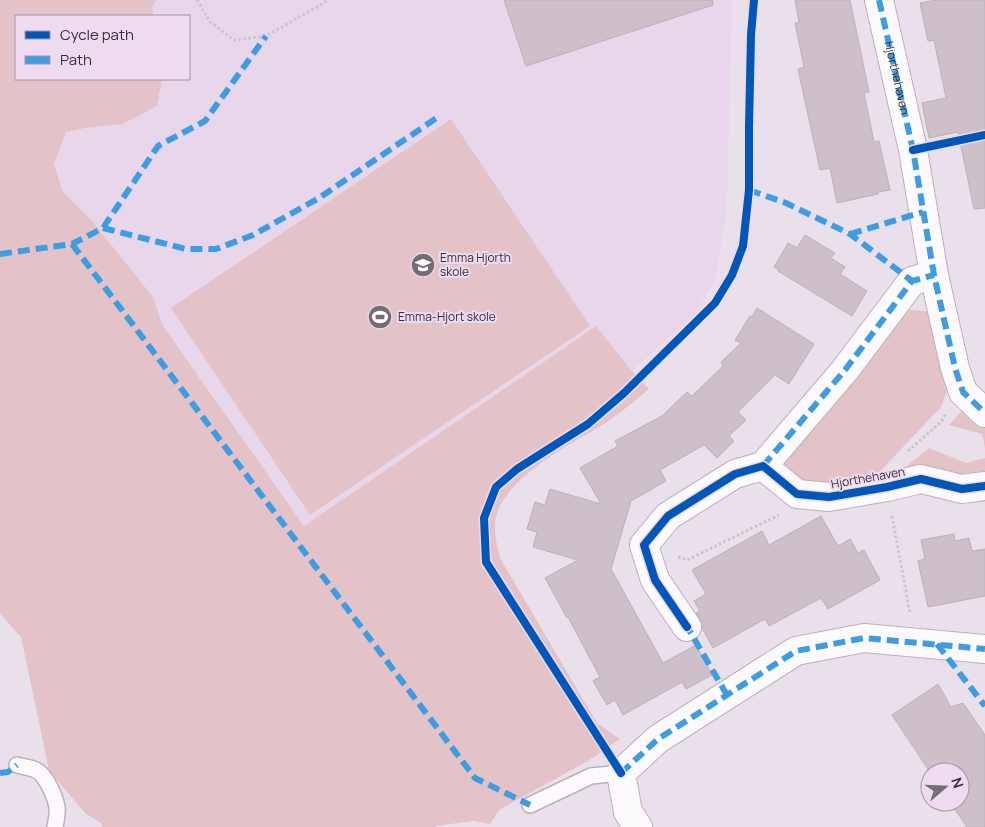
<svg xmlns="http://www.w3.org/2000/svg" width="985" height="827" viewBox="0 0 985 827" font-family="Manrope,sans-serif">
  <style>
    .built { fill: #e8d6ea }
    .green { fill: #e4c3c8 }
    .building { fill: #cec0c9; stroke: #bbb1b8 }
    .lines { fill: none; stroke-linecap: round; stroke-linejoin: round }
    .service-casing { stroke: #bab1bb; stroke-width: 18 }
    .minor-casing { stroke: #bab1bb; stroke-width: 30 }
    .path { stroke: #c9c6c9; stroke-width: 3; stroke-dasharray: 2.5 2.5; stroke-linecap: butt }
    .service { stroke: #fcfafc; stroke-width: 15 }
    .minor { stroke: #fcfafc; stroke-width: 28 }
    .quiet { stroke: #3e9de2; stroke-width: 6; stroke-dasharray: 12 6; stroke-linecap: butt }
    .cycleway-casing { stroke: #eedbf0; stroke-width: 11 }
    .cycleway { stroke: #0057b8; stroke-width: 8 }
    .labels { text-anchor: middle; stroke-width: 4; stroke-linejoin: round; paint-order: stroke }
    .street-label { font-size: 12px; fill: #362f37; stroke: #eedbf0 }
    .poi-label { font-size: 12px; fill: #362f37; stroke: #eedbf0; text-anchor: start }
  </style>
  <rect width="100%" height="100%" fill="#eae0eb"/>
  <path class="built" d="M 156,0 L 732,0 L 727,208 L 715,280 L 696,313 L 632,371 L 596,326 L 304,526 L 163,326 L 153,297 L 93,222 L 63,192 L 54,164 L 66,132 L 85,128 L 157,106 L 162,79 L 189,79 L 189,16 L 154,16 L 152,8 Z"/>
  <path class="green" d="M 0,0 L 156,0 L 152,8 L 154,16 L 16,16 L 16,79 L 162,79 L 157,106 L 122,124 L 85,128 L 66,132 L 54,164 L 63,192 L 93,222 L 153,297 L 163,326 L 304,526 L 596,326 L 632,371 L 649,389 C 635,400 622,412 607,422 C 574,443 518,470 500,506 C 491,523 496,541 500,558 L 597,723 L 620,739 L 588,761 L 499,810 L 490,824 L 473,821 L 436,826 L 436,827 L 102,827 L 101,823 L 86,814 L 67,792 L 49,770 L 21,637 L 0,614 Z
    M 451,119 L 590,326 L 310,515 L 171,308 Z
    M 905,309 L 932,312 L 950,383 L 941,407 L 872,480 L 817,488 L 791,477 L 781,457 Z
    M 965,407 L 985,427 L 985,448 L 982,434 L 949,425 Z
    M 929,448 L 966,463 L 985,458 L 985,477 L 894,476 Z"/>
  <path class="building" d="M 504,0 L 713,0 L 713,5 L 526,66 Z
    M 795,0 L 850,0 L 869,92 L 864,93 L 874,142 L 879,141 L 890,190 L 878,192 L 878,194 L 837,203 L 830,168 L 820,170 L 798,69 L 804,67 L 795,23 L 799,22 Z
    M 936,0 L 985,0 L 985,208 L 974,209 L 958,132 L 929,138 L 922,103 L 946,98 L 934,40 L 928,41 L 920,3 Z
    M 805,235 L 835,253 L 831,258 L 845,267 L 840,274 L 867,291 L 852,316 L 778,271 L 779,270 L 774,267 L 788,243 L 797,248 Z
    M 757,308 L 814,344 L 789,384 L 775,375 L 738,412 L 746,420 L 729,436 L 734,441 L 717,458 L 704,445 L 660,470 L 666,481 L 631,501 L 611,569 L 663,663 L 696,645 L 712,675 L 686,689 L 682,682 L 623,715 L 615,700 L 607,705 L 593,681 L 600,677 L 568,617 L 567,618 L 545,578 L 578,560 L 533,547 L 537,532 L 527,529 L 535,502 L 545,505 L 550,489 L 601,504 L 580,468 L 618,446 L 615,441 L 662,416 L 687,392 L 692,396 L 723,366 L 721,362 L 741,343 L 735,340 L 750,316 L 752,317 Z
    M 821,516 L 838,546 L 850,539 L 858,553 L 864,550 L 880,580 L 828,609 L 821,598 L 769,626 L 765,619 L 713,648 L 702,628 L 700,619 L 696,613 L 700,611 L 694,601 L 706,594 L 692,570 L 762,531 L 769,545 Z
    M 954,534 L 955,541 L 969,538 L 972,551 L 985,549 L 985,596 L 928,607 L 918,561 L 925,559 L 921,540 Z
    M 938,684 L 951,707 L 963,703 L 985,735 L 985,827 L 967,827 L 950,802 L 960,802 L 960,772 L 930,772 L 892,715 Z"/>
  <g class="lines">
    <g class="service-casing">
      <path id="service" d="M 17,765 C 23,767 30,767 36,770 C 46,775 55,796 57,807 C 58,813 56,821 55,827
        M 530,805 L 591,776 L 621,773"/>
    </g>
    <g class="minor-casing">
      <path id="minor" d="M 879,0 L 913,150 L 934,275 L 955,368 L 963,392 L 985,413
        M 763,466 L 845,370 L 912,281 L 934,275
        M 687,627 L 655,580 L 644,545 L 668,516 L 735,474 L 763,466 L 797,494 L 829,497 L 887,487 L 921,479 L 962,489 L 985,486
        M 638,827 L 628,812 L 621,773 L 658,739 L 796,651 L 864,638 L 985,649"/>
    </g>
    <path class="path" d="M 197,0 L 210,22 L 234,40 L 266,36 L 329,0
      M 908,451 L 941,422 L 946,414
      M 892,516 L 910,613
      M 678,557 L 687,560 L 779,515"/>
    <use href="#service" class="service"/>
    <use href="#minor" class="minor"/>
    <g class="quiet">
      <path id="s1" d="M 879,0 L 913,150 L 934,275 L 955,368 L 963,392 L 985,413"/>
      <path d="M 749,190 L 786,203 L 850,234 L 912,281"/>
      <path d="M 103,228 L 186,249 L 216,249 L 253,235 L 319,198 L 438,117"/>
      <path d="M 850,234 L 923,212"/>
      <path d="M 72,244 L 475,778 L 530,805"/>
      <path d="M 0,254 L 72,244 L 103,228 L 158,146 L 205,121 L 266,36"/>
      <path d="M 763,466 L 845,370 L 912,281 L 934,275"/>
      <path d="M 685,623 L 727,695"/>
      <path d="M 937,644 L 985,706"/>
      <path d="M 0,773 L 8,772 L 17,765"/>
      <path d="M 621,773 L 658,739 L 796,651 L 864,638 L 985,649"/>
    </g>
    <g class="cycleway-casing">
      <path id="cycleway" d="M 913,150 L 985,135
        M 687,627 L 655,580 L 644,545 L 668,516 L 735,474 L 763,466 L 797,494 L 829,497 L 887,487 L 921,479 L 962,489 L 985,486
        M 621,773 L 486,562 L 484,518 L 496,487 L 517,469 L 588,424 L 624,393 L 715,303 L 732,275 L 743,246 L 749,190 L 749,127 L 751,35 L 754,0"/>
    </g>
    <use href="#cycleway" class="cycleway"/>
  </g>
  <defs>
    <g id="school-disc" transform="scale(1.25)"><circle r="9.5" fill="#756d76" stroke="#eedbf0"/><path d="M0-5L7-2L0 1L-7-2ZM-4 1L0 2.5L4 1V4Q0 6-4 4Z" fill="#fff"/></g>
    <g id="stadium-disc" transform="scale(1.25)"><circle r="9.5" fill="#756d76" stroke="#eedbf0"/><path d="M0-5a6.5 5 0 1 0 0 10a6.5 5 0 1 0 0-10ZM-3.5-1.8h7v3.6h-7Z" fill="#fff"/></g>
  </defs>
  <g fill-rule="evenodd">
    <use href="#school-disc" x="423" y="265"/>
    <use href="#stadium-disc" x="380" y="317"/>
  </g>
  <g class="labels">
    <g class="street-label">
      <text dy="4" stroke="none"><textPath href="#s1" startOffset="80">Hjorthehaven</textPath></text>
      <text transform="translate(868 478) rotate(-10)" y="4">Hjorthehaven</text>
    </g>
    <g class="poi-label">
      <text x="440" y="262">Emma Hjorth<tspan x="440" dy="14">skole</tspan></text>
      <text x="398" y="321">Emma-Hjort skole</text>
    </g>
  </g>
  <rect x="15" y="15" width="175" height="65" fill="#eedbf0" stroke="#a496a6"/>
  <rect x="25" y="31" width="25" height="8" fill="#0057b8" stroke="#a496a6"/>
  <text x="60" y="40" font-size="15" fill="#362f37">Cycle path</text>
  <rect x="25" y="56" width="25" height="8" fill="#3e9de2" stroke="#a496a6"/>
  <text x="60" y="65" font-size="15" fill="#362f37">Path</text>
  <g transform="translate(945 787) rotate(71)"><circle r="24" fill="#eedbf0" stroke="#a496a6"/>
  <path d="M0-4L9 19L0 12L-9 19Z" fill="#756d76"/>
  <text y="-8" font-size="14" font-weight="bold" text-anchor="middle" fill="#362f37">N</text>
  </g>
</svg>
